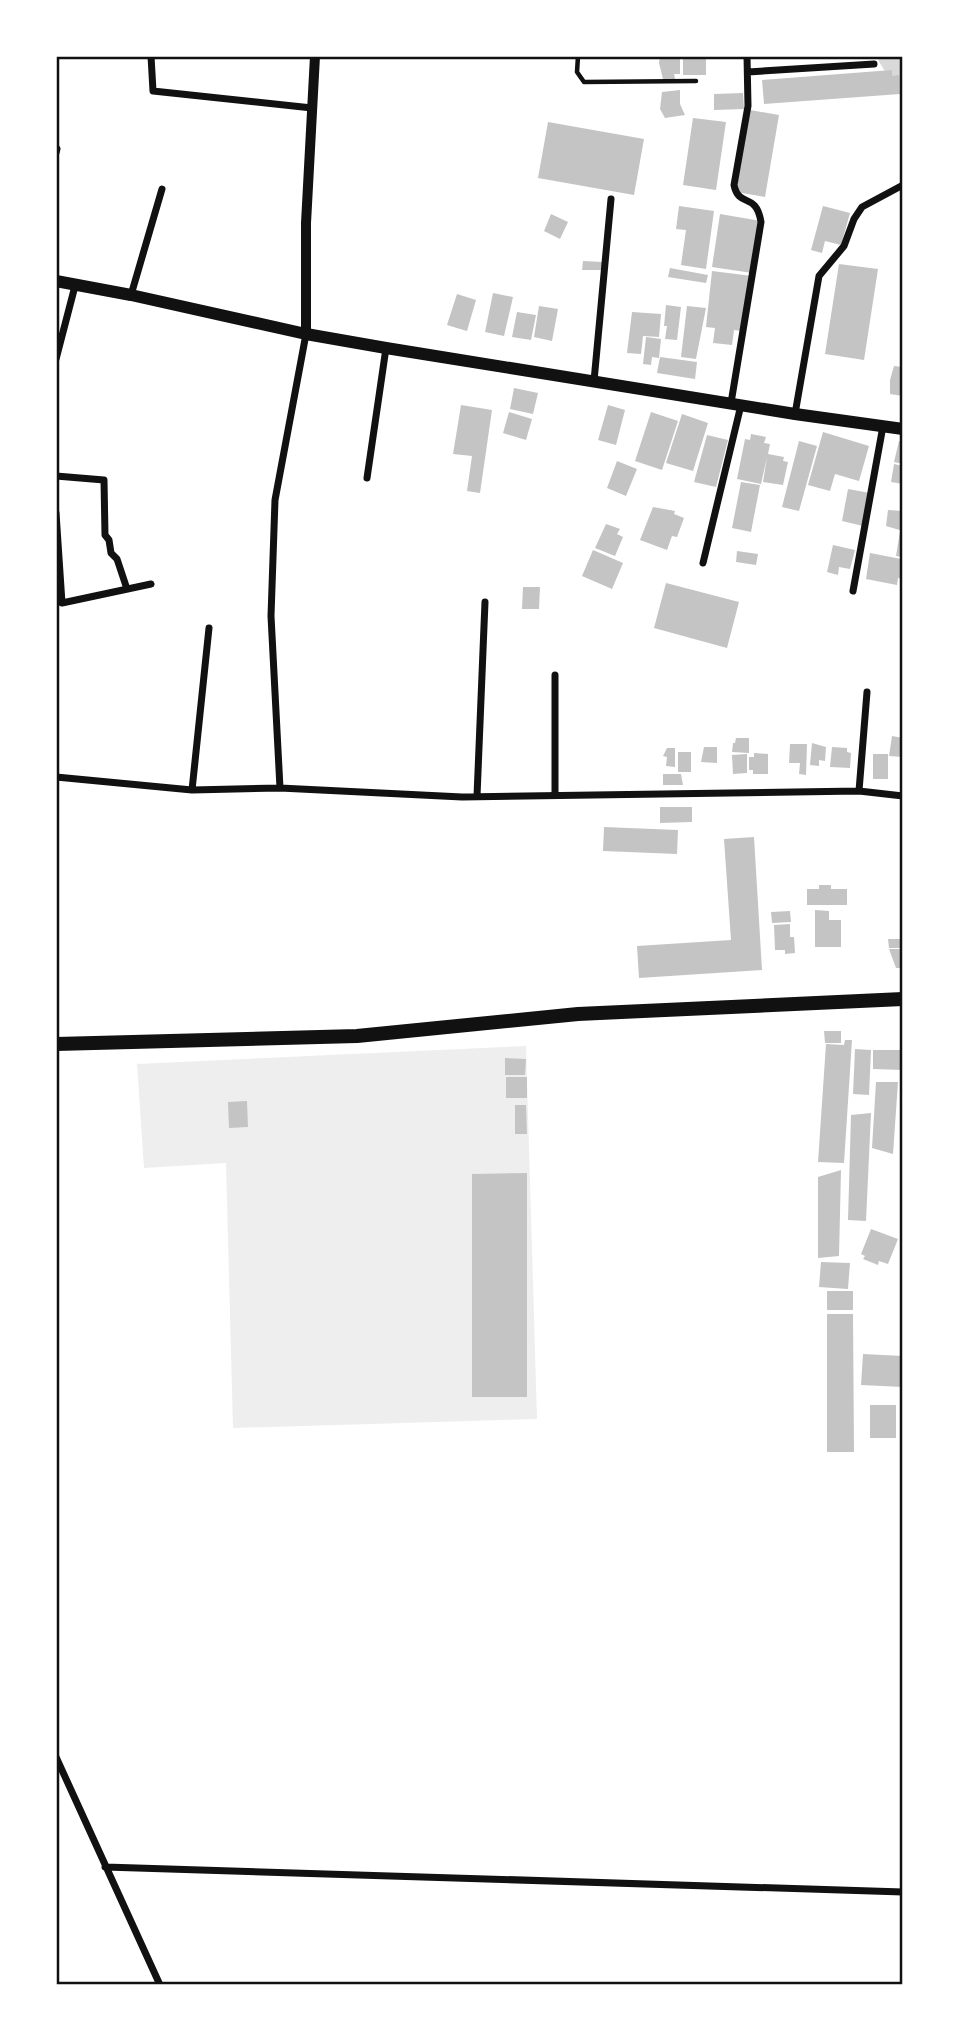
<svg xmlns="http://www.w3.org/2000/svg" width="959" height="2041" viewBox="0 0 959 2041" font-family="'Noto Serif',serif">
  <style>
    .green { fill: #eee }
    .lines { fill: none; stroke-linecap: round; stroke-linejoin: round }
    .river { stroke: #d9d9d9; stroke-width: 28 }
    .building { fill: #c4c4c4 }
    .service { stroke: #111; stroke-width: 4.5 }
    .minor { stroke: #111; stroke-width: 7 }
    .tertiary { stroke: #111; stroke-width: 10 }
    .secondary { stroke: #111; stroke-width: 12 }
    .primary { stroke: #111; stroke-width: 14 }
    .neatline { fill: none; stroke: #111; stroke-width: 2.5 }
  </style>
  <rect width="100%" height="100%" fill="#fff"/>
  <path class="green" d="M 526,1046 L 537,1419 L 233,1428 L 226,1163 L 144,1168 L 137,1064 Z"/>
  <g class="lines">
    <path class="river" d="M 892,56 L 903,74"/>
  </g>
  <path class="building" d="M 660,56 L 680,56 L 680,74 L 674,74 L 675,79 L 663,79 L 659,63 Z
    M 683,56 L 706,56 L 706,75 L 683,75 Z
    M 892,70 L 892,76 L 899,75 L 900,94 L 764,104 L 762,80 Z
    M 680,90 L 680,104 L 685,115 L 665,118 L 660,109 L 662,92 Z
    M 743,93 L 744,109 L 714,110 L 714,94 Z
    M 750,110 L 779,115 L 765,197 L 736,192 Z
    M 693,118 L 726,122 L 716,190 L 683,185 Z
    M 548,122 L 644,139 L 634,195 L 538,178 Z
    M 679,206 L 714,211 L 706,269 L 681,265 L 686,230 L 676,229 Z
    M 823,206 L 850,213 L 841,245 L 825,241 L 822,253 L 811,250 Z
    M 551,214 L 568,222 L 560,239 L 544,231 Z
    M 720,214 L 761,221 L 752,273 L 712,267 Z
    M 583,261 L 603,262 L 602,270 L 582,270 Z
    M 839,264 L 878,269 L 864,360 L 825,354 Z
    M 670,268 L 708,275 L 706,283 L 668,277 Z
    M 712,271 L 752,276 L 742,331 L 734,330 L 732,345 L 713,343 L 715,328 L 706,327 Z
    M 493,293 L 513,297 L 504,336 L 485,332 Z
    M 457,294 L 476,300 L 467,331 L 447,325 Z
    M 666,305 L 681,307 L 677,340 L 665,339 L 667,326 L 664,326 Z
    M 539,306 L 558,309 L 552,341 L 534,337 Z
    M 687,306 L 706,308 L 696,359 L 681,357 Z
    M 517,312 L 536,315 L 531,340 L 512,337 Z
    M 632,312 L 661,314 L 659,337 L 643,336 L 641,354 L 627,353 Z
    M 646,337 L 661,339 L 659,358 L 652,357 L 651,365 L 643,364 Z
    M 660,357 L 697,362 L 695,379 L 657,373 Z
    M 894,366 L 903,367 L 903,396 L 890,394 L 890,380 Z
    M 514,388 L 538,393 L 533,414 L 510,409 Z
    M 461,405 L 492,410 L 480,493 L 467,491 L 472,456 L 453,454 Z
    M 608,405 L 625,410 L 616,445 L 598,440 Z
    M 509,412 L 532,419 L 526,440 L 503,433 Z
    M 651,412 L 678,421 L 662,470 L 635,461 Z
    M 682,414 L 708,423 L 693,471 L 666,463 Z
    M 823,432 L 869,446 L 859,481 L 835,474 L 830,491 L 808,485 Z
    M 751,434 L 766,437 L 764,443 L 770,444 L 768,454 L 784,457 L 783,461 L 788,462 L 783,485 L 763,482 L 767,457 L 761,484 L 737,479 L 745,439 L 750,440 Z
    M 707,435 L 728,440 L 716,487 L 694,482 Z
    M 799,441 L 817,446 L 799,511 L 782,507 Z
    M 899,441 L 903,442 L 903,464 L 894,462 Z
    M 617,461 L 637,469 L 626,496 L 607,488 Z
    M 894,464 L 903,466 L 903,484 L 891,482 Z
    M 741,482 L 760,485 L 751,532 L 732,528 Z
    M 848,489 L 870,493 L 863,526 L 842,521 Z
    M 653,507 L 675,511 L 674,514 L 684,518 L 677,537 L 672,536 L 667,550 L 640,540 Z
    M 888,510 L 903,511 L 903,531 L 886,526 Z
    M 606,524 L 620,529 L 617,534 L 623,537 L 615,556 L 595,548 Z
    M 900,532 L 903,532 L 903,557 L 896,556 Z
    M 833,545 L 855,550 L 850,569 L 839,567 L 838,575 L 827,572 Z
    M 593,550 L 623,563 L 612,589 L 582,576 Z
    M 737,551 L 758,554 L 756,565 L 736,562 Z
    M 870,553 L 901,559 L 900,567 L 903,567 L 903,579 L 898,578 L 897,585 L 866,579 Z
    M 666,583 L 739,602 L 727,648 L 654,628 Z
    M 523,587 L 540,587 L 539,609 L 522,609 Z
    M 892,736 L 903,738 L 903,757 L 889,756 Z
    M 736,738 L 749,738 L 749,753 L 732,752 L 733,743 L 735,743 Z
    M 812,743 L 826,747 L 825,761 L 819,760 L 819,766 L 810,765 Z
    M 790,744 L 807,744 L 806,775 L 799,774 L 800,763 L 789,763 Z
    M 704,747 L 717,747 L 717,763 L 701,762 Z
    M 832,747 L 847,748 L 847,752 L 851,753 L 850,768 L 830,767 Z
    M 667,748 L 675,748 L 675,767 L 666,766 L 667,757 L 663,756 Z
    M 678,752 L 691,752 L 691,772 L 678,772 Z
    M 754,753 L 768,754 L 768,774 L 753,774 L 753,770 L 749,770 L 749,757 L 754,757 Z
    M 747,754 L 747,773 L 733,774 L 732,755 Z
    M 873,754 L 888,754 L 888,779 L 873,779 Z
    M 663,774 L 681,774 L 683,785 L 663,785 Z
    M 660,807 L 692,807 L 692,822 L 660,823 Z
    M 604,827 L 678,830 L 677,854 L 603,851 Z
    M 754,837 L 762,970 L 639,978 L 637,946 L 731,940 L 724,839 Z
    M 819,885 L 831,885 L 831,889 L 847,889 L 847,905 L 807,905 L 807,889 L 819,889 Z
    M 815,910 L 829,911 L 829,920 L 841,920 L 841,947 L 815,947 Z
    M 790,911 L 791,922 L 772,923 L 771,912 Z
    M 790,924 L 790,937 L 794,937 L 795,953 L 785,954 L 785,950 L 775,950 L 774,925 Z
    M 888,939 L 903,939 L 903,948 L 889,948 Z
    M 889,949 L 903,949 L 903,968 L 896,968 Z
    M 824,1031 L 841,1031 L 841,1043 L 825,1043 Z
    M 845,1040 L 852,1040 L 844,1163 L 818,1162 L 826,1044 L 844,1045 Z
    M 855,1049 L 871,1050 L 869,1095 L 853,1094 Z
    M 873,1050 L 903,1050 L 903,1070 L 873,1069 Z
    M 505,1058 L 526,1059 L 525,1075 L 505,1075 Z
    M 506,1077 L 527,1077 L 527,1098 L 506,1098 Z
    M 876,1082 L 898,1082 L 893,1154 L 872,1148 Z
    M 247,1101 L 248,1127 L 229,1128 L 228,1102 Z
    M 515,1105 L 526,1105 L 527,1134 L 515,1134 Z
    M 871,1113 L 866,1221 L 848,1220 L 851,1115 Z
    M 841,1170 L 839,1256 L 818,1258 L 818,1177 Z
    M 527,1173 L 527,1397 L 472,1397 L 472,1174 Z
    M 871,1229 L 898,1239 L 888,1264 L 879,1261 L 878,1265 L 863,1259 L 865,1256 L 861,1254 Z
    M 821,1262 L 850,1263 L 848,1289 L 819,1287 Z
    M 827,1291 L 853,1291 L 853,1310 L 827,1310 Z
    M 827,1314 L 853,1314 L 854,1452 L 827,1452 Z
    M 863,1354 L 903,1356 L 903,1387 L 861,1385 Z
    M 870,1405 L 896,1405 L 896,1438 L 870,1438 Z"/>
  <g class="lines">
    <path class="service" d="M 578,56 L 577,72 L 584,82 L 696,81"/>
    <path class="minor" d="M 151,56 L 153,91 L 312,108
      M 748,72 L 874,64
      M 56,153 L 57,149
      M 131,295 L 162,189
      M 56,359 L 75,286
      M 594,381 L 611,199
      M 731,403 L 761,222 C 756,191 739,209 734,185 L 748,106 L 747,56
      M 795,414 L 819,276 L 844,246 L 854,219 L 862,207 L 903,185
      M 56,476 L 104,480 L 105,535 L 109,540 L 111,553 L 117,559 L 127,589
      M 367,478 L 386,348
      M 56,513 L 62,603 L 151,584
      M 703,563 L 741,405
      M 853,591 L 883,426
      M 56,777 L 192,790 L 280,788 L 462,797 L 859,791 L 903,796
      M 280,788 L 271,616 L 275,500 L 306,334
      M 192,790 L 209,628
      M 859,791 L 867,692
      M 555,795 L 555,675
      M 477,796 L 485,602
      M 56,1757 L 160,1985
      M 105,1867 L 903,1892"/>
    <path class="tertiary" d="M 306,334 L 306,223 L 315,56"/>
    <path class="secondary" d="M 56,281 L 131,295 L 306,334 L 386,348 L 795,414 L 903,429"/>
    <path class="primary" d="M 56,1044 L 357,1036 L 578,1014 L 903,999"/>
  </g>
  <rect width="959" height="2041" fill="none" stroke="#ffffff" stroke-width="116"/>
  <rect x="58" y="58" width="843" height="1925" class="neatline"/>
</svg>
